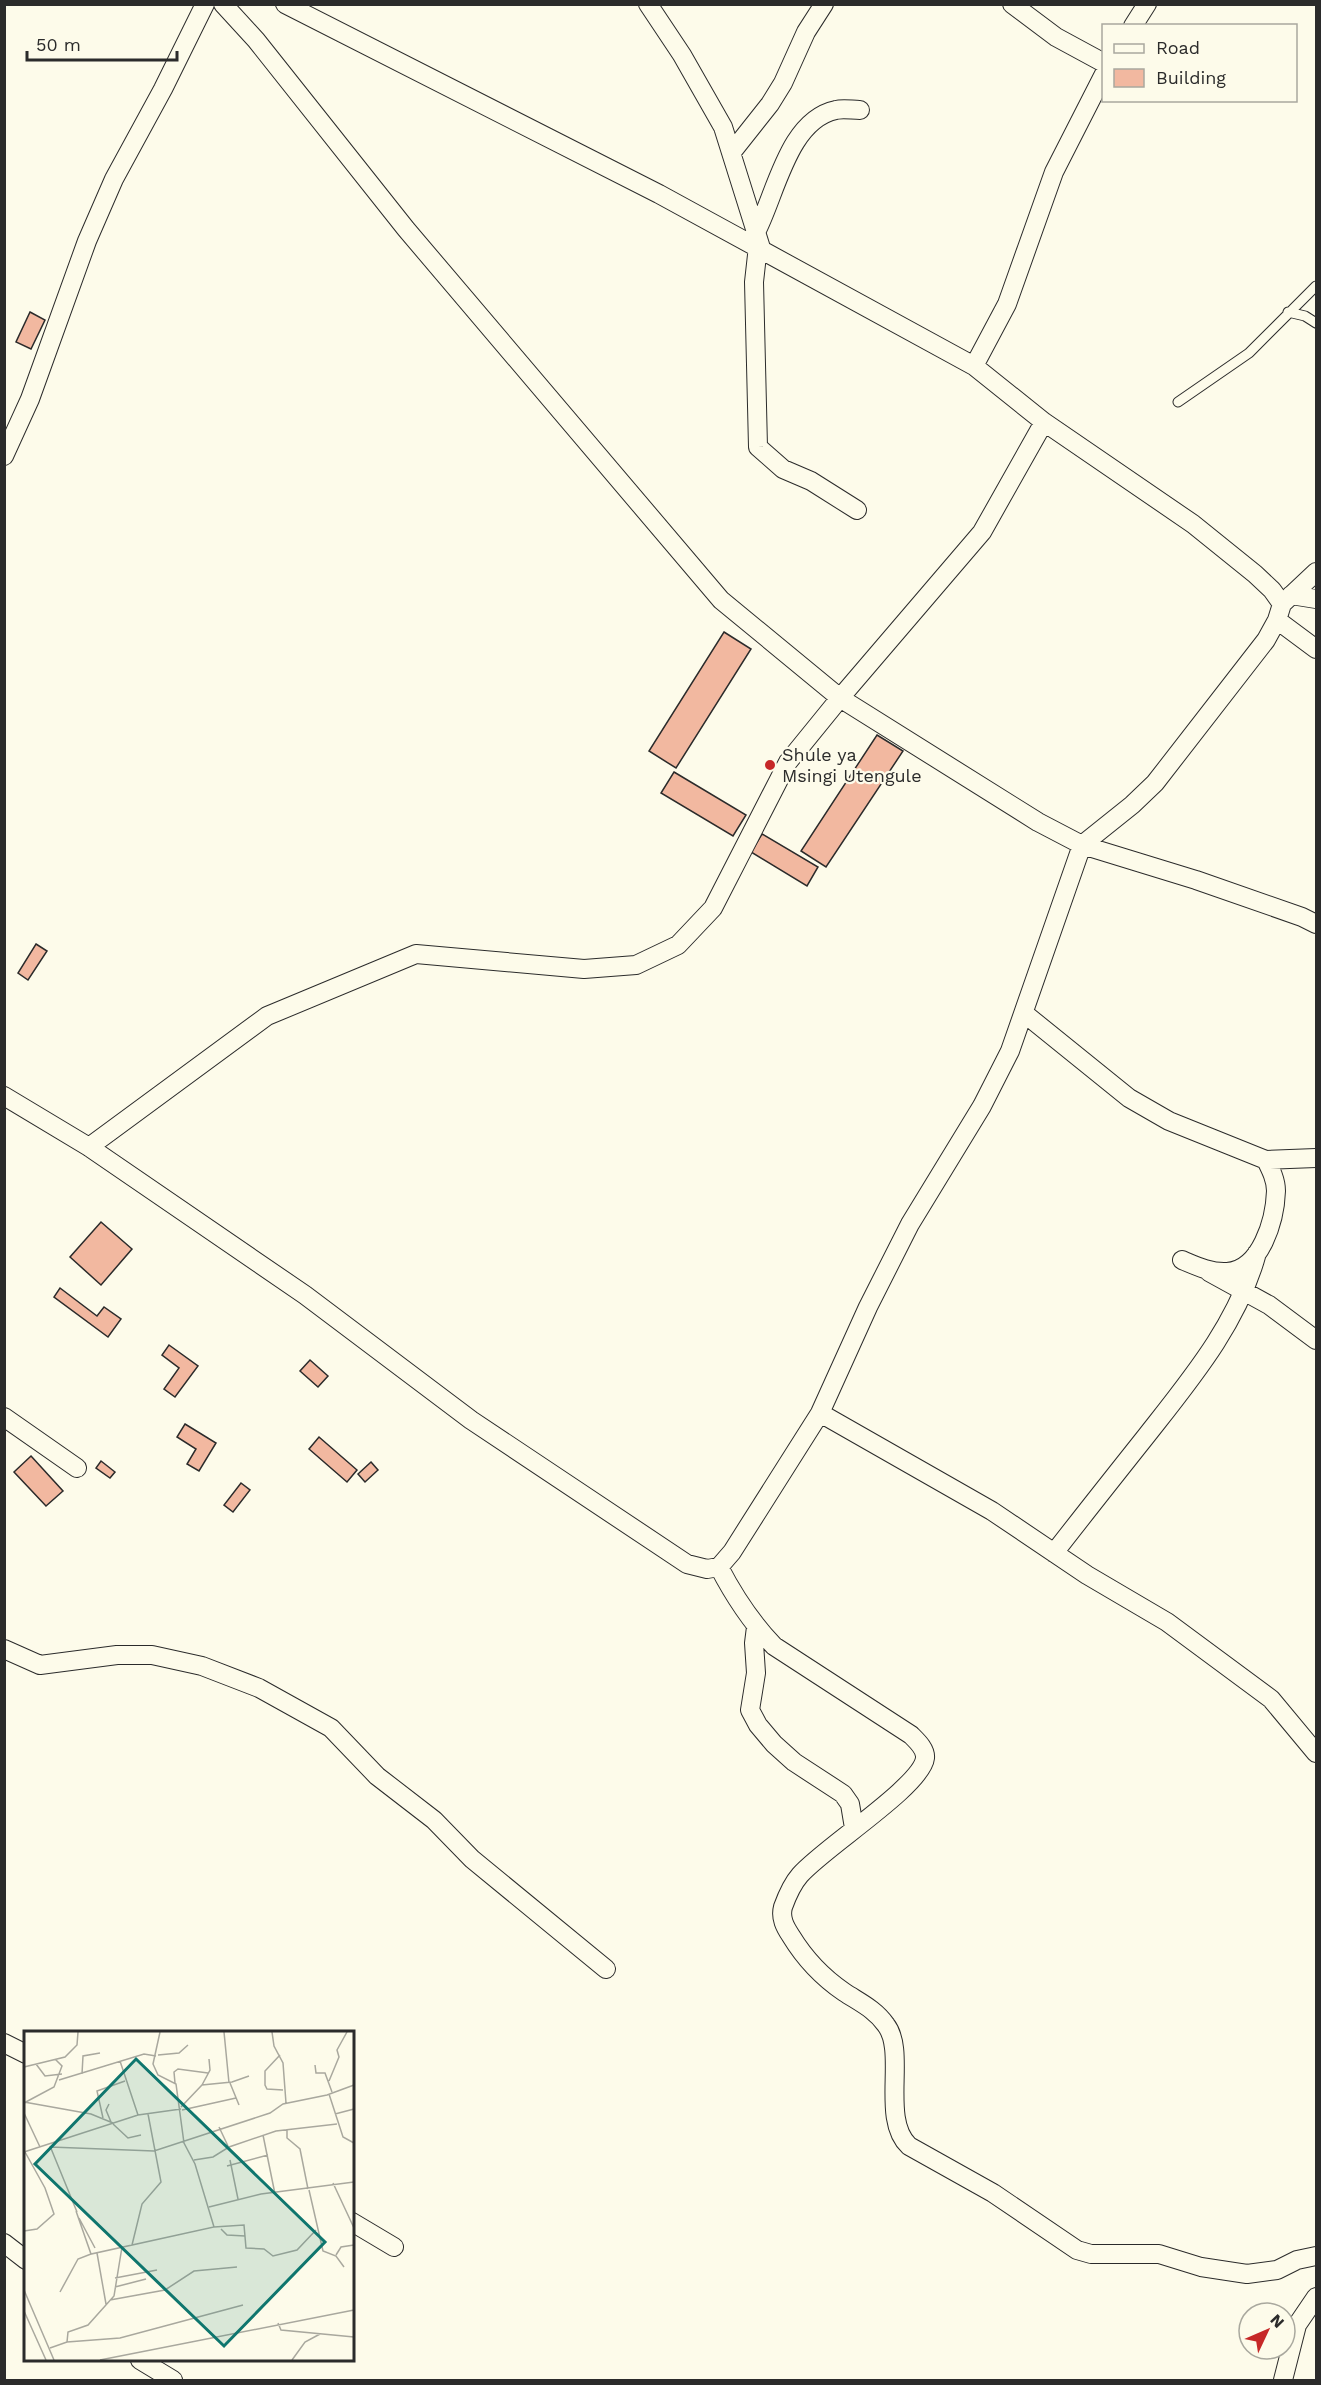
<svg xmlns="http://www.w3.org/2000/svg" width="1321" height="2385" viewBox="0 0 1321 2385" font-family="'Work Sans',sans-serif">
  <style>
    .building { fill: #f2b8a0; stroke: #2b2b2b; stroke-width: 1.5 }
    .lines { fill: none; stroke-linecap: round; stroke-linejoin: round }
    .service-casing { stroke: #2b2b2b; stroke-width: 11 }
    .minor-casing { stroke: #2b2b2b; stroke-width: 20 }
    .service { stroke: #fdfbea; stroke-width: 9 }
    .minor { stroke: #fdfbea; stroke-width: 18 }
    .poi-dot { fill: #c62828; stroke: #fdfbea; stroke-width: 2 }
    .labels { text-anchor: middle; stroke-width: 4.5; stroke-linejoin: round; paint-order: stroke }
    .poi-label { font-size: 18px; fill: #2b2b2b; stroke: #fdfbea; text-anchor: start }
    .inset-road { fill: none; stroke: #a9a89e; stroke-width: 1.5 }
    .view { fill: #0f766e; fill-opacity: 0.15; stroke: #0f766e; stroke-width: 3 }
    .inset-edge { fill: none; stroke: #2b2b2b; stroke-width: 3 }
  </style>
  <rect width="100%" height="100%" fill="#fdfbea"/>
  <path class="building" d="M 30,312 L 45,320 L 31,349 L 16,342 Z
    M 724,632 L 751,649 L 676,768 L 649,751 Z
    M 877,735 L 903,751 L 826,867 L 801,851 Z
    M 674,772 L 746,815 L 733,836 L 661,793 Z
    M 762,834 L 818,867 L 807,886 L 751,852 Z
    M 36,944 L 47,951 L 28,980 L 18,973 Z
    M 101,1222 L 132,1249 L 101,1285 L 70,1257 Z
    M 60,1288 L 97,1316 L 104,1307 L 121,1319 L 108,1337 L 54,1297 Z
    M 169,1345 L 198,1366 L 175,1397 L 164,1389 L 179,1368 L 162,1355 Z
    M 310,1360 L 328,1376 L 318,1387 L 300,1371 Z
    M 185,1424 L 216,1443 L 199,1471 L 187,1464 L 196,1449 L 177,1437 Z
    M 319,1437 L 357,1470 L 347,1482 L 309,1449 Z
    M 31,1456 L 63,1491 L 46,1506 L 14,1472 Z
    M 101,1461 L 115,1472 L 110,1478 L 96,1468 Z
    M 371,1462 L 378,1470 L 365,1482 L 358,1474 Z
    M 241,1483 L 250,1490 L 233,1512 L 224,1505 Z"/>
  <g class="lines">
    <g class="service-casing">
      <path id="service" d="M 1288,312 L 1305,316 L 1316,323
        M 1178,402 L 1249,353 L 1316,286"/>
    </g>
    <g class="minor-casing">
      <path id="minor" d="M 223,4 L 256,40 L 406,229 L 721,600 L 840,698 L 1038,822 L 1082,845 L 1196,880 L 1302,917 L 1316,924
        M 285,4 L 659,194 L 974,366 L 1044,422 L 1193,524 L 1255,574 L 1272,590 L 1282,604
        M 648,4 L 682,55 L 723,127 L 761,248
        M 1012,4 L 1056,37 L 1104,63
        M 1133,26 L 1147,4
        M 732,152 L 770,104 L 783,83 L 806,32 L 824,4
        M 756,232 C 776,194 788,120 836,110 C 843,108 852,110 860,110
        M 758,246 L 754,282 L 758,447 L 783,469 L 811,481 L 857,510
        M 974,366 L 1007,304 L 1054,172 L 1104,74
        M 4,456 L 30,399 L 87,241 L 114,179 L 163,89 L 205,4
        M 1291,595 L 1316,599
        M 1277,620 L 1316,649
        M 1025,1014 L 1129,1098 L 1169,1121 L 1266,1160 L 1316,1158
        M 4,1096 L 89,1147 L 305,1295 L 471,1420 L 687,1564 L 707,1569 L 719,1567 L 732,1552 L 820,1413 L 868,1307 L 910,1224 L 982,1106 L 1010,1051 L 1082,845 L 1132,805 L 1155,783 L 1266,640 L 1277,620 L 1282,604 L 1316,572
        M 89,1147 L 267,1016 L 416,954 L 584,969 L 636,965 L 678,945 L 713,908 L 788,762 L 840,698 L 982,532 L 1044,422
        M 1182,1260 C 1196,1266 1211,1273 1227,1272 C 1261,1270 1275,1220 1276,1191 C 1276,1180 1271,1170 1266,1160
        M 1209,1272 L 1269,1305 L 1316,1340
        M 820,1413 L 992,1511 L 1087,1575 L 1167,1622 L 1271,1699 L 1316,1753
        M 4,1417 L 77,1468
        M 1054,1553 C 1085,1513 1116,1474 1147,1435 C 1191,1379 1238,1323 1257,1253
        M 719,1567 C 734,1596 751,1622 774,1646 L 911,1735 C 917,1741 926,1749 925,1758 C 922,1786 823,1848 800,1875 C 793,1883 787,1896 783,1907 C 780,1918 785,1927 791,1936 C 805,1959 822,1977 844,1992 C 859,2002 875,2009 886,2025 C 907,2052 880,2119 909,2146 L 993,2193 L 1077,2250 L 1091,2254 L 1159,2254 L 1201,2267 L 1247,2274 L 1277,2270 L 1297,2260 L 1316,2256
        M 756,1627 L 754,1643 L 756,1673 L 750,1710 L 758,1725 L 774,1744 L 794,1762 L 843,1794 L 850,1804 L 854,1828
        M 4,1649 L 40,1665 L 117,1655 L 152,1655 L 202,1666 L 259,1688 L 331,1728 L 377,1776 L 434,1820 L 472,1859 L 606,1969
        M 4,2043 L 26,2054
        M 352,2222 L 394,2247
        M 4,2243 L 26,2260
        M 140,2360 L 173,2380
        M 1283,2380 L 1297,2325 L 1316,2297"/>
    </g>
    <use href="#service" class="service"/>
    <use href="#minor" class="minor"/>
  </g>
  <circle class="poi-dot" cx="770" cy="765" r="6"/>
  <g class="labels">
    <g class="poi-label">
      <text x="782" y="761">Shule ya<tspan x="782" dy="21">Msingi Utengule</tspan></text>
    </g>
  </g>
  <g transform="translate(24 2031)">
    <rect width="330" height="330" fill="#fdfbea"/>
    <path class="inset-road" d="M 200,1 L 205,52M 248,1 L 250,15 L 259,32 L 262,72M 134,24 L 155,22 L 164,14M 256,24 L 241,40 L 241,54 L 243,58 L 259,59M 96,30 L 114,84M 12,33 L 21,45 L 38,43M 291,34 L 292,42 L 301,42 L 308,61M 0,36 L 41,26 L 53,14 L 54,1M 58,43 L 59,25 L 76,22M 35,49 L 120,23 L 132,25M 305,50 L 315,26 L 313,19 L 323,1M 151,52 L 150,41 L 154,38 L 184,42M 206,52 L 215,74M 178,54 L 186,39 L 185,28M 305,63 L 319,106 L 330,112M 0,71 L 67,83 L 89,92M 0,72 L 30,56 L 38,35 L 32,29M 85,73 L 82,79 L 87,91M 157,76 L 178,54 L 208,51 L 225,45M 158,79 L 212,67M 0,82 L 16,116M 311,83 L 330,78M 79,87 L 73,60 L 101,50M 89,93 L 104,107 L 117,104M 195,96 L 204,115M 263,98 L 263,107 L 276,118 L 284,158M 239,104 L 251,163M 26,115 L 53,181M 26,116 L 130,120 L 246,82 L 259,73 L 303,64 L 330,54M 0,121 L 114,84 L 157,78M 170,129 L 189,126 L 205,116 L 252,100 L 313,93M 206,129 L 214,168M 203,135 L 244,124M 309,152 L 330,197M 285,159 L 299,220 L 312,225 L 320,236M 185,176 L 237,163 L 330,151M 52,180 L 67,223 L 190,196 L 171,133 L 160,112 L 152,53 L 134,44 L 129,33 L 136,1M 55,187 L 71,217M 190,196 L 220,194 L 222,217 L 240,218 L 249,225 L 273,219 L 292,199M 197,198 L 203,204 L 221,205M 0,200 L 13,198 L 30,183 L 21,157 L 1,121M 108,214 L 118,173 L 137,151 L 124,83M 73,222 L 82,273M 312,224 L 317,216 L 330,214M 91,247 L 133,239M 91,256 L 122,248M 0,259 L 30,329M 36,261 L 54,228 L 67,223M 86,269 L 141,259 L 170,240 L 213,236M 0,280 L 22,329M 254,292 L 257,299 L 330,306M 43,311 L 44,301 L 64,294 L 90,265 L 98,216M 26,317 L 43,311 L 96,307 L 219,274M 76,329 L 330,279M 268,329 L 281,311 L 296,303"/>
    <path class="view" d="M 112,28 L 301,211 L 200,315 L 11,133 Z"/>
    <rect width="330" height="330" class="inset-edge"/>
  </g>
  <rect width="1321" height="2385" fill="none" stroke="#2b2b2b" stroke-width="12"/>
  <rect x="1102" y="24" width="195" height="78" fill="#fdfbea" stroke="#a9a89e" stroke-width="1.5"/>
  <rect x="1114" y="44" width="30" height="9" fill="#fdfbea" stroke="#a9a89e" stroke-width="1.5"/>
  <text x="1156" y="54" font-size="18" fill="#2b2b2b">Road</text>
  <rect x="1114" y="69" width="30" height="18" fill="#f2b8a0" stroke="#a9a89e" stroke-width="1.5"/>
  <text x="1156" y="84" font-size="18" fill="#2b2b2b">Building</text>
  <g transform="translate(1267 2331) rotate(46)"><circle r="28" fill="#fdfbea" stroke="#a9a89e" stroke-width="1.5"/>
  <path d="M0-4.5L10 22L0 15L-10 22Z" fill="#c62828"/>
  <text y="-9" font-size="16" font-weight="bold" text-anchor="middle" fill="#2b2b2b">N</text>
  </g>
  <path d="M27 51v9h150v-9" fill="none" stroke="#2b2b2b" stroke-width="3"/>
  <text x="36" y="51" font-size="18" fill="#2b2b2b" stroke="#fdfbea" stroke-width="4.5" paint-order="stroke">50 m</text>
</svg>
